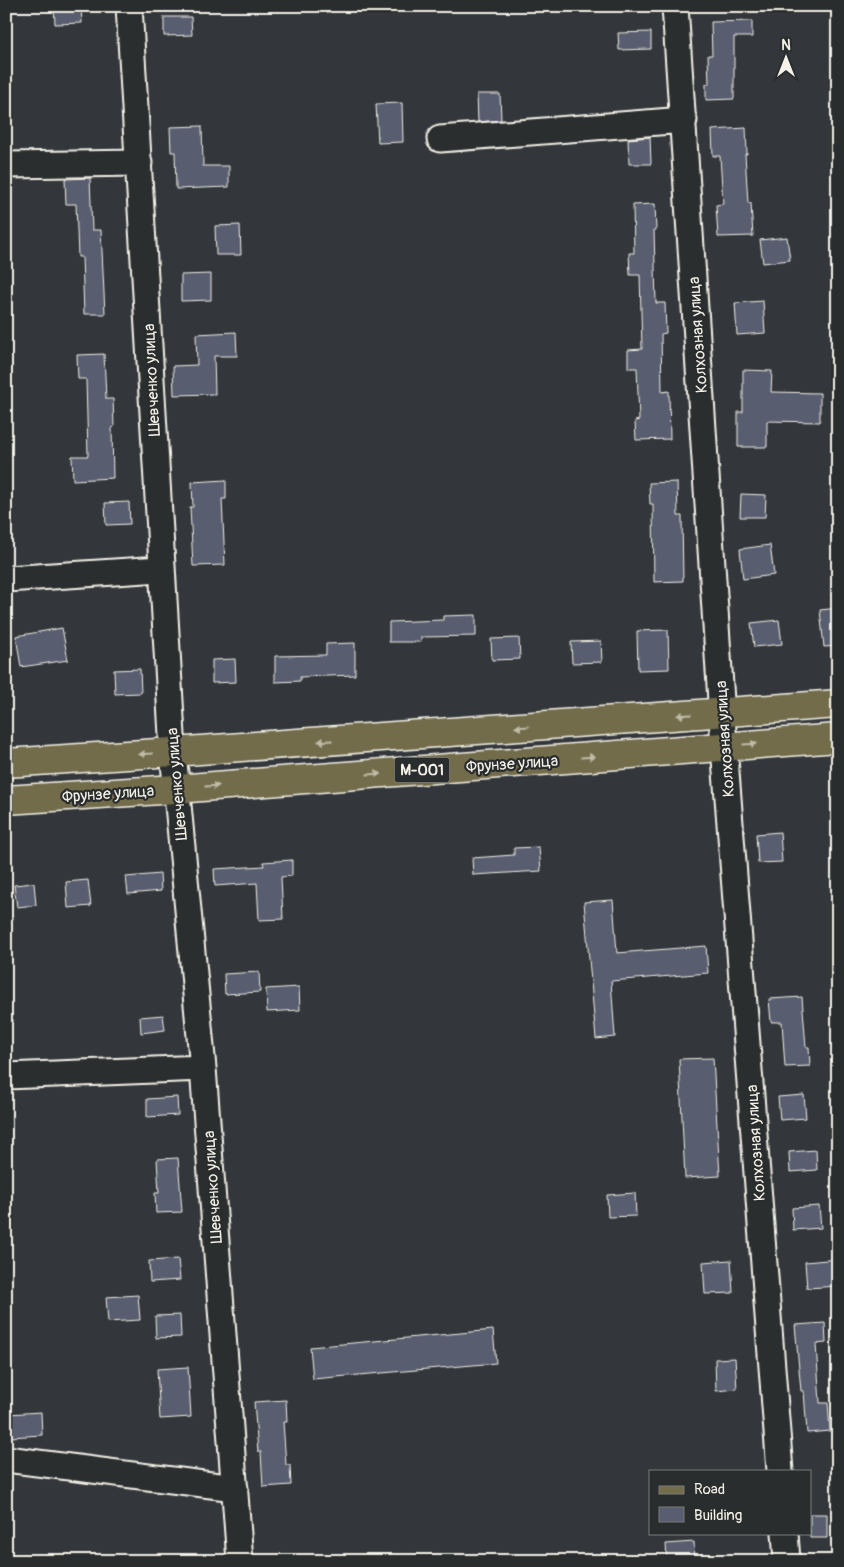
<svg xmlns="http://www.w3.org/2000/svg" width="844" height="1567" viewBox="0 0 844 1567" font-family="Pangolin,sans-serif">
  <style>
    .building { fill: #585d6f; stroke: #f4f1e8 }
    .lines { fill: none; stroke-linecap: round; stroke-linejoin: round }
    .minor-casing { stroke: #f4f1e8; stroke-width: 29 }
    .major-casing { stroke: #f4f1e8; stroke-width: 31 }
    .minor { stroke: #2a2d2e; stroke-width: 25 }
    .major { stroke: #736c4b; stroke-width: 28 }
    .oneway { fill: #c0bca9 }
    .labels { text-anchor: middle; stroke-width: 4.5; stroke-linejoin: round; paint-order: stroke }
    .shield { fill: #2a2d2e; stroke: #b7b6b0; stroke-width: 1 }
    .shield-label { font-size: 15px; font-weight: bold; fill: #f4f1e8 }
    .street-label { font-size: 16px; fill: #f4f1e8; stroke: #2a2d2e }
  </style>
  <rect width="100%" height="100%" fill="#33373b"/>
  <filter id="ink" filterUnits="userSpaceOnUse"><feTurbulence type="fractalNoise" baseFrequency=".02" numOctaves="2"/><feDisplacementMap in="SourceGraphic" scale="10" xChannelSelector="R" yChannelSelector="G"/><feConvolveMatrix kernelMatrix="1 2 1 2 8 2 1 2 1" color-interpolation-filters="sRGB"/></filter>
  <g filter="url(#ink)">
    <path class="building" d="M 54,6 L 81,6 L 82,23 L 55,24 Z
      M 164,17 L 191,17 L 192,35 L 164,36 Z
      M 752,21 L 752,37 L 734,37 L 734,99 L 706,100 L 706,84 L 709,84 L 708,55 L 712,55 L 711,22 Z
      M 651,32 L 651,49 L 619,50 L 618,33 Z
      M 477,94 L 500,94 L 501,120 L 478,122 Z
      M 402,103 L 403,142 L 378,143 L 376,104 Z
      M 202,126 L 203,166 L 229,166 L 229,187 L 176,189 L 175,152 L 171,152 L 170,127 Z
      M 746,128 L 747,154 L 745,154 L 748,203 L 751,203 L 753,236 L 718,237 L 716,205 L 723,204 L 720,156 L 713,156 L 712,130 Z
      M 650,137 L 651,164 L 629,164 L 628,139 Z
      M 90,178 L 92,230 L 101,230 L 105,314 L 84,314 L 82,257 L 78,257 L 76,204 L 66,204 L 65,179 Z
      M 655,204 L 656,230 L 654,230 L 656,303 L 665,303 L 666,333 L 661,334 L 662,392 L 669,391 L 670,439 L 636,440 L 635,421 L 639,420 L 637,368 L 628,368 L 628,350 L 642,349 L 640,275 L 630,275 L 629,253 L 634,253 L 633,205 Z
      M 240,225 L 241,255 L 216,255 L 215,226 Z
      M 787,237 L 790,260 L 763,263 L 760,240 Z
      M 211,274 L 211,300 L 181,301 L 181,275 Z
      M 763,301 L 765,333 L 737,335 L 735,303 Z
      M 236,332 L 237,356 L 214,356 L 215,394 L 174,395 L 173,366 L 197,365 L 196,334 Z
      M 104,354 L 106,399 L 113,399 L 114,427 L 112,428 L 113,478 L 73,480 L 72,456 L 88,456 L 86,379 L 78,379 L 77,355 Z
      M 743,370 L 772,371 L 771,392 L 820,393 L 820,422 L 767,421 L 767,447 L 738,447 L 738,412 L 743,412 Z
      M 226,480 L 226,499 L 222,499 L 225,565 L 193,566 L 190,507 L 193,507 L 192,482 Z
      M 677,482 L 678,516 L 682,516 L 683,581 L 654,582 L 653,504 L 650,504 L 649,483 Z
      M 741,494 L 766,495 L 765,517 L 740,517 Z
      M 129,502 L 130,524 L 106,525 L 105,503 Z
      M 770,545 L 774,575 L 743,579 L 740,549 Z
      M 838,608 L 838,646 L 824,647 L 820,610 Z
      M 476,615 L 476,636 L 421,637 L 421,642 L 389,642 L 389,622 L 443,620 L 443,616 Z
      M 779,620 L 782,644 L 754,647 L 751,623 Z
      M 62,628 L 68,660 L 21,667 L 16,636 Z
      M 668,630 L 669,669 L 638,670 L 637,631 Z
      M 519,638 L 520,659 L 492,660 L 491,639 Z
      M 601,641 L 602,662 L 572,663 L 571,642 Z
      M 355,643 L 355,675 L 300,677 L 300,681 L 275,682 L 275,656 L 326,655 L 326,644 Z
      M 235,659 L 236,682 L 212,683 L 212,660 Z
      M 140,669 L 141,693 L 115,694 L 114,670 Z
      M 780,832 L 782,862 L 758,863 L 756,834 Z
      M 539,847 L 541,871 L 473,875 L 472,858 L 514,855 L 514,848 Z
      M 292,860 L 292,876 L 281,877 L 283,919 L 259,920 L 257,883 L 215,886 L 214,869 L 264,866 L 263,862 Z
      M 160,874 L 161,891 L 128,894 L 126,877 Z
      M 88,880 L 91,906 L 68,908 L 66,882 Z
      M 34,883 L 36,905 L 17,907 L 14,885 Z
      M 613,900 L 617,953 L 706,946 L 708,973 L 611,981 L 615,1037 L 596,1039 L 584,902 Z
      M 259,972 L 260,992 L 225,994 L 224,974 Z
      M 299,987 L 300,1010 L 267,1012 L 266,989 Z
      M 802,997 L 806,1047 L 809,1047 L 810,1066 L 785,1067 L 782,1022 L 771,1022 L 769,999 Z
      M 163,1015 L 165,1030 L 141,1033 L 140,1017 Z
      M 713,1058 L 720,1176 L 685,1178 L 679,1059 Z
      M 804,1095 L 806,1118 L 780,1120 L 778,1097 Z
      M 177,1097 L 178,1115 L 147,1117 L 147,1099 Z
      M 816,1150 L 817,1170 L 790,1172 L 789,1152 Z
      M 178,1158 L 182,1212 L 156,1213 L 155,1193 L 159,1193 L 157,1159 Z
      M 635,1193 L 636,1216 L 608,1217 L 607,1195 Z
      M 819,1206 L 821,1228 L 793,1230 L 792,1208 Z
      M 178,1259 L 180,1280 L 150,1282 L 149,1261 Z
      M 838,1259 L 838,1286 L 807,1288 L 805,1262 Z
      M 731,1260 L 733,1293 L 705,1294 L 703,1262 Z
      M 138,1295 L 140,1320 L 108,1322 L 106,1297 Z
      M 180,1315 L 181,1337 L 156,1338 L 155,1316 Z
      M 825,1323 L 826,1343 L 816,1344 L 820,1403 L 828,1403 L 830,1431 L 807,1433 L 804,1391 L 801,1391 L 795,1325 Z
      M 493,1330 L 496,1363 L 313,1379 L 310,1347 Z
      M 735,1358 L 737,1389 L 716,1391 L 715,1359 Z
      M 188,1367 L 191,1417 L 160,1419 L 157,1369 Z
      M 286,1400 L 287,1422 L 283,1422 L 286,1465 L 290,1465 L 291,1485 L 263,1487 L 261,1452 L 258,1452 L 254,1402 Z
      M 41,1412 L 42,1435 L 10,1437 L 8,1414 Z
      M 810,1514 L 827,1514 L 827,1538 L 810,1538 Z
      M 694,1542 L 695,1561 L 667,1561 L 666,1544 Z"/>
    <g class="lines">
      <g class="minor-casing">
        <path id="minor" d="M 129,6 L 173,752 L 203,1068 L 240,1561
          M 675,6 L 724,746 L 780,1471
          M 440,139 L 684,120
          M 6,165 L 139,163
          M 6,579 L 161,569
          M 6,1076 L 203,1068
          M 6,1459 L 235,1488
          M 785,1533 L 787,1561"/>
      </g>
      <g class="major-casing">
        <path id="major" d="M 6,763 L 173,752 L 838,704
          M 6,800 L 176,789 L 838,738"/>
      </g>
      <use href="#minor" class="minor"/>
      <use href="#major" class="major"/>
    </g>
    <defs><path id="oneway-solid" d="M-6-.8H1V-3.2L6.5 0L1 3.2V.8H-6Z" transform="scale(1.25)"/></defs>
    <g class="oneway">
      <use href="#oneway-solid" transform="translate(684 715) rotate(176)"/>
      <use href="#oneway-solid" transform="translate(522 727) rotate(176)"/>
      <use href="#oneway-solid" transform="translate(325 741) rotate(176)"/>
      <use href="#oneway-solid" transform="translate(750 744) rotate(-4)"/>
      <use href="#oneway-solid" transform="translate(146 754) rotate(176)"/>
      <use href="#oneway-solid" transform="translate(588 757) rotate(-4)"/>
      <use href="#oneway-solid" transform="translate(374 774) rotate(-4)"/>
      <use href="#oneway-solid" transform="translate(212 786) rotate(-4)"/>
    </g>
  </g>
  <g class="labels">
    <rect class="shield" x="394.5" y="757.5" width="55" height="25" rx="4"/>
    <g class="shield-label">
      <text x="422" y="775">M-001</text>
    </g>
    <g class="street-label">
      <text transform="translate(697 335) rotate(-94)" y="6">Колхозная улица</text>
      <text transform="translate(151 380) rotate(-93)" y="6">Шевченко улица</text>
      <text transform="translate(724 739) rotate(-94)" y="6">Колхозная улица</text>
      <text transform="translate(512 763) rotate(-4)" y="6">Фрунзе улица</text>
      <text transform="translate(176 784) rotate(-95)" y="6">Шевченко улица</text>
      <text transform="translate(108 793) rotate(-4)" y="6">Фрунзе улица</text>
      <text transform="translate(755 1143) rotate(-94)" y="6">Колхозная улица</text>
      <text transform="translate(212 1187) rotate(-94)" y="6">Шевченко улица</text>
    </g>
  </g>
  <rect width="844" height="1567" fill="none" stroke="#2a2d2e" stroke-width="25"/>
  <rect x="12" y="12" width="819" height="1542" fill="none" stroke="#f4f1e8" stroke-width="2" filter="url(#ink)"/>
  <rect x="649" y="1470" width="162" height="65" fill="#2a2d2e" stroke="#7b7b78"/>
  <rect x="659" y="1486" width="25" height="8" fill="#736c4b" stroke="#7b7b78"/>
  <text x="694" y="1494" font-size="15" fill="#f4f1e8">Road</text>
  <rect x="659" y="1507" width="25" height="15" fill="#585d6f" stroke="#7b7b78"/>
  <text x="694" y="1520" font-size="15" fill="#f4f1e8">Building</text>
  <g transform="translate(786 58)" stroke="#2a2d2e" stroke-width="4" paint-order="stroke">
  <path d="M0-4L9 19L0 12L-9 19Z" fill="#f4f1e8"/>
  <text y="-8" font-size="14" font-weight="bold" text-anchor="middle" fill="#f4f1e8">N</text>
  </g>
</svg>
